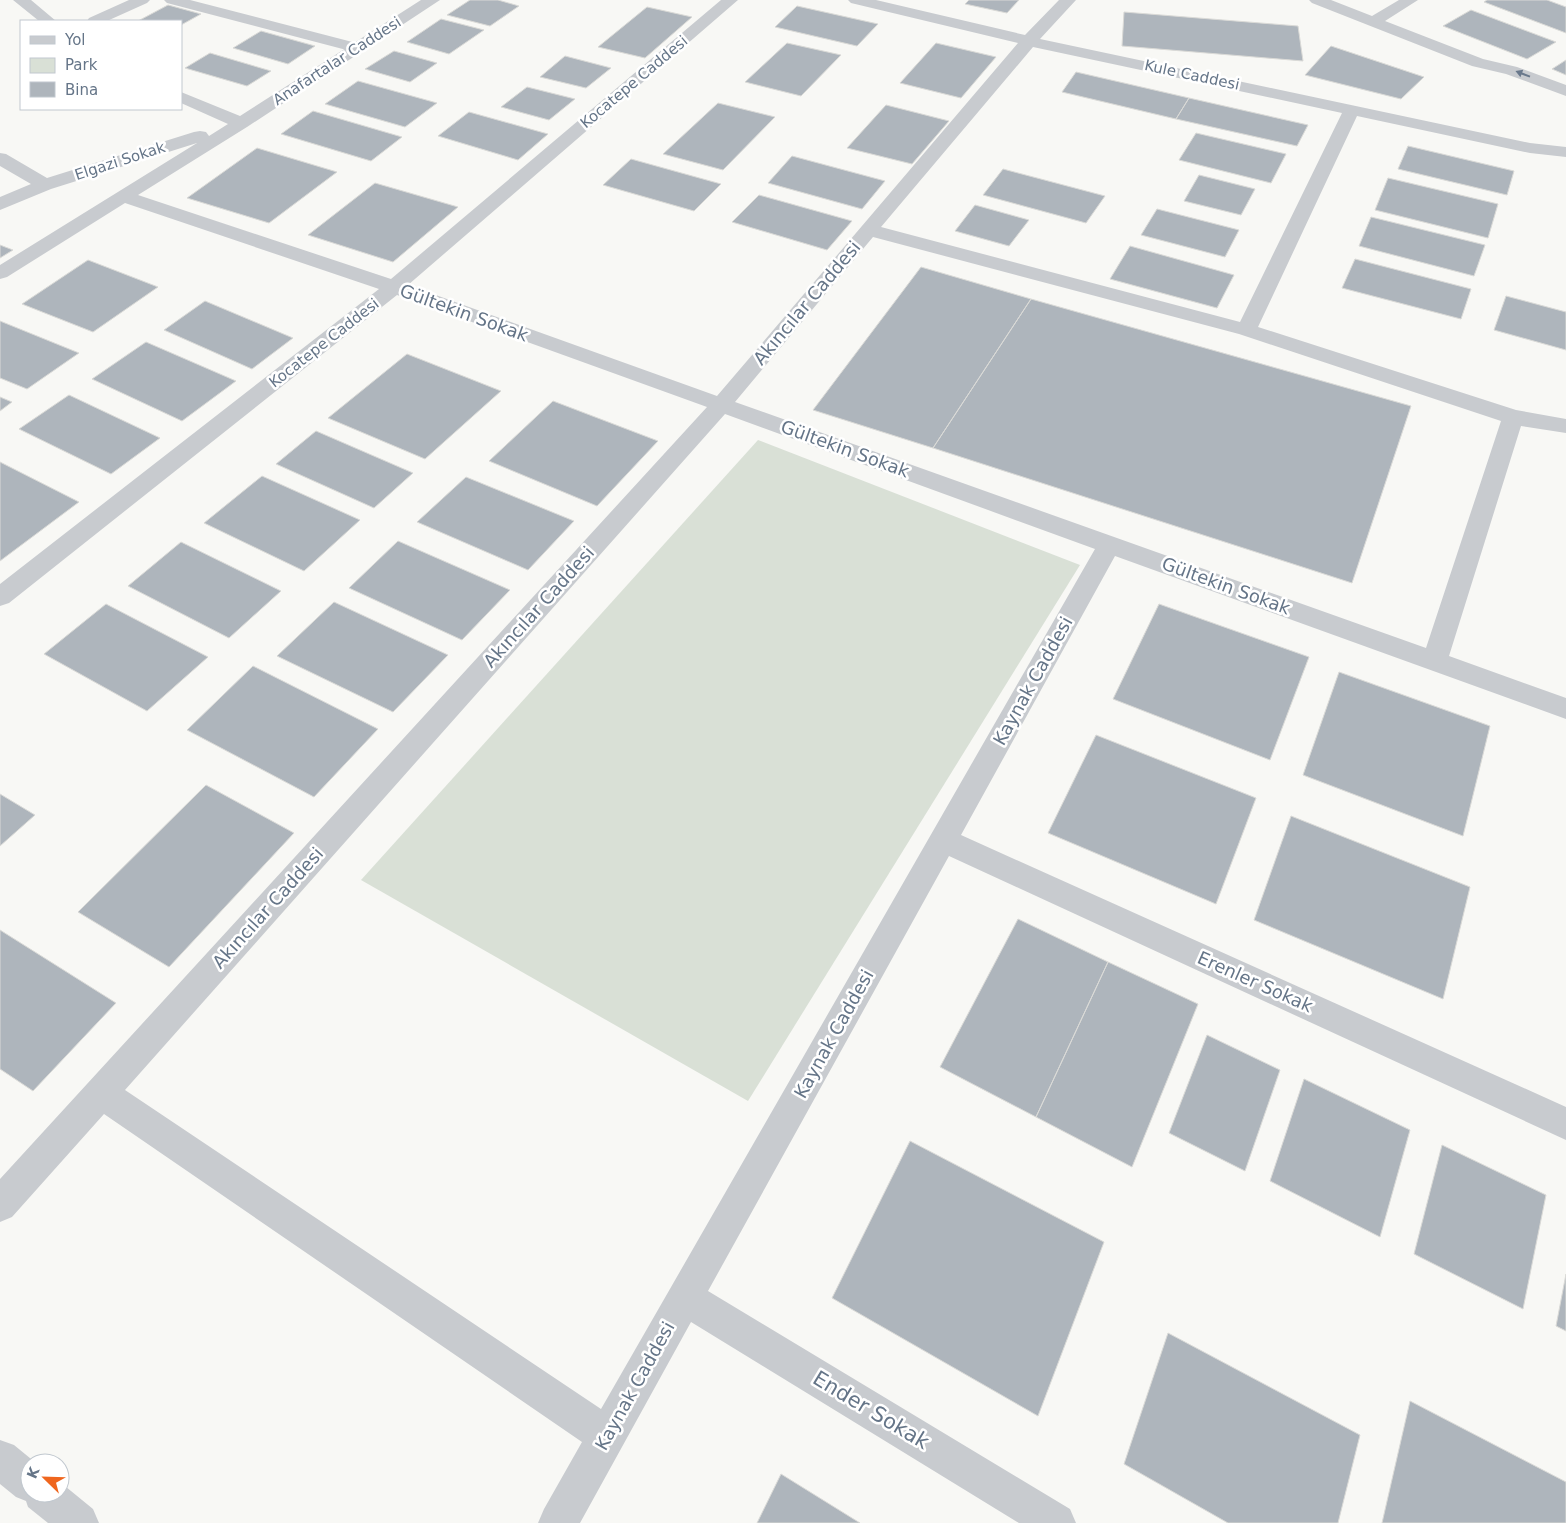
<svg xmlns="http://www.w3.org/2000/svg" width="1566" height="1523" viewBox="0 0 1566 1523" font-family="'DejaVu Sans',sans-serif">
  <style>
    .green { fill: #d9e0d6 }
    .building { fill: #aeb5bc; stroke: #dadad7 }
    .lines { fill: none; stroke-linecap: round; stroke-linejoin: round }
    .lane { fill: #c8cbcf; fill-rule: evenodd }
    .street { fill: #c8cbcf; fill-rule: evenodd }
    .oneway { fill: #6a798c }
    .labels { text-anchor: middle; stroke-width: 5; stroke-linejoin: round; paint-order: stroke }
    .far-street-label { font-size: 15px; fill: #657588; stroke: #fff }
    .street-label { font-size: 18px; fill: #657588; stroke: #fff }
    .near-street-label { font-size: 21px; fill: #657588; stroke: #fff }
  </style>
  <rect width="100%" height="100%" fill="#f8f8f5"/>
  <path class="green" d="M 758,440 L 1080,565 L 748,1101 L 361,880 Z"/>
  <path class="building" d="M 470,0 L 498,0 L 519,6 L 490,26 L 447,15 Z
    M 969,0 L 1019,0 L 1007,13 L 965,4 Z
    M 1487,0 L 1547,0 L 1566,7 L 1566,33 L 1484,2 Z
    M 168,5 L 201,14 L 181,25 L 181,21 L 138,21 Z
    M 797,6 L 878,24 L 857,46 L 775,27 Z
    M 647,7 L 692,17 L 645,58 L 598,47 Z
    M 1471,10 L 1556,42 L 1527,59 L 1443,26 Z
    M 1124,12 L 1298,26 L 1303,61 L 1122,46 Z
    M 441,19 L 484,30 L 449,54 L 407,42 Z
    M 261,31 L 315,46 L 288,64 L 233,48 Z
    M 787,43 L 841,55 L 801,96 L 745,82 Z
    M 936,43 L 996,57 L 961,98 L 900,83 Z
    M 1331,46 L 1424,77 L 1401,99 L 1305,75 Z
    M 394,51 L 437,63 L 410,82 L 365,69 Z
    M 210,53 L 271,71 L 247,86 L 185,68 Z
    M 565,56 L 611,68 L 586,88 L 540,77 Z
    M 1566,60 L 1566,75 L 1552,69 Z
    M 1076,72 L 1189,98 L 1176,119 L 1062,92 Z
    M 358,81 L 437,103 L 405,127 L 325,104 Z
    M 527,87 L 575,99 L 549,120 L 501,107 Z
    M 1189,98 L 1308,125 L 1297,146 L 1176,119 Z
    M 718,103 L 775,117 L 723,170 L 663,154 Z
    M 886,105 L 949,121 L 912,164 L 847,148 Z
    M 313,111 L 402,137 L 371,161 L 281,134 Z
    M 469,112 L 548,134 L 518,160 L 438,136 Z
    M 1196,133 L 1286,154 L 1271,183 L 1179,160 Z
    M 1408,146 L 1514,171 L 1507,195 L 1398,169 Z
    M 257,148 L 337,172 L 269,223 L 187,198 Z
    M 792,156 L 885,181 L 862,209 L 768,183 Z
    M 631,159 L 721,184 L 694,211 L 603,185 Z
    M 1003,169 L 1105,196 L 1086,223 L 983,195 Z
    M 1199,175 L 1255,189 L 1241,215 L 1184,201 Z
    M 1388,178 L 1498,204 L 1488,238 L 1375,210 Z
    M 375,183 L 458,207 L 393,262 L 308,235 Z
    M 759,195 L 852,221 L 827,250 L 732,222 Z
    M 975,205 L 1029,220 L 1009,246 L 955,231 Z
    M 1157,209 L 1239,230 L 1225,257 L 1141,235 Z
    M 1371,217 L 1485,245 L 1474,276 L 1359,246 Z
    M 0,245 L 13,250 L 0,258 Z
    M 1130,246 L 1234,275 L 1217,308 L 1110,279 Z
    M 1355,259 L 1471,289 L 1461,319 L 1342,288 Z
    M 88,260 L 158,287 L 93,332 L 22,304 Z
    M 921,267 L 1031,299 L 933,448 L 813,410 Z
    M 1506,296 L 1566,312 L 1566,350 L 1494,330 Z
    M 1031,299 L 1411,406 L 1352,583 L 933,448 Z
    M 205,301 L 293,338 L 252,369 L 164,330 Z
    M 0,321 L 79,353 L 27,389 L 0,378 Z
    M 146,342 L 236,381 L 182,421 L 92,379 Z
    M 407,354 L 501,391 L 425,459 L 328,418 Z
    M 69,395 L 160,438 L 111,474 L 19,429 Z
    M 0,397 L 12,402 L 0,411 Z
    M 553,401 L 658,441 L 597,506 L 489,461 Z
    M 316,431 L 413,473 L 374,508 L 276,464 Z
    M 0,462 L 79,502 L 0,561 Z
    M 262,476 L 360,520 L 304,571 L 204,523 Z
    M 466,477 L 574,521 L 528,570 L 417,522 Z
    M 398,541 L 510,590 L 462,640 L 349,588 Z
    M 181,542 L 281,591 L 229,638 L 128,586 Z
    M 334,602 L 448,655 L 393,712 L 277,656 Z
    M 106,604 L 208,657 L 147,711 L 44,654 Z
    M 1159,604 L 1309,657 L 1270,760 L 1113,699 Z
    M 253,666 L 378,729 L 314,797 L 187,730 Z
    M 1339,672 L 1490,726 L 1463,836 L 1303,775 Z
    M 1096,735 L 1256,798 L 1216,904 L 1048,833 Z
    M 206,785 L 294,833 L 169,967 L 78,912 Z
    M 0,794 L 35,815 L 0,846 Z
    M 1291,816 L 1470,887 L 1443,999 L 1254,920 Z
    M 1018,919 L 1108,962 L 1036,1117 L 940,1067 Z
    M 0,930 L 116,1003 L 33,1091 L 0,1069 Z
    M 1108,962 L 1198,1004 L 1132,1167 L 1036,1117 Z
    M 1207,1035 L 1280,1070 L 1245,1171 L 1169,1133 Z
    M 1304,1079 L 1410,1130 L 1380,1237 L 1270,1181 Z
    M 910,1141 L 1104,1242 L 1038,1416 L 832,1298 Z
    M 1442,1145 L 1546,1195 L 1523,1309 L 1414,1254 Z
    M 1566,1274 L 1566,1331 L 1556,1326 Z
    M 1168,1333 L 1360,1435 L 1338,1523 L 1228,1523 L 1124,1464 Z
    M 1410,1401 L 1566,1482 L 1566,1523 L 1382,1523 Z
    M 781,1474 L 860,1523 L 757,1523 Z"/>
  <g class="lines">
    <path class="lane" d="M 129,0 L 150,0 L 147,3 L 107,21 L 87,21 L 89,18 Z
      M 164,0 L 190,0 L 364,45 L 366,48 L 364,51 L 358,53 L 167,3 Z"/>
    <path class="street" d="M 13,0 L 31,0 L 56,21 L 39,21 Z
      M 421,0 L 440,0 L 247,127 L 138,195 L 391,279 L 721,0 L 738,0 L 408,285 L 717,396 L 1018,43 L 851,3 L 848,0 L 876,0 L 1025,35 L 1059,0 L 1076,0 L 1040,39 L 1530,143 L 1566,147 L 1566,157 L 1530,153 L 1357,116 L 1258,327 L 1516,410 L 1566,419 L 1566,433 L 1521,426 L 1449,656 L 1566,698 L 1566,719 L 1115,556 L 961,835 L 1566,1107 L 1566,1140 L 949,856 L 708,1291 L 1070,1509 L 1076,1523 L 1019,1523 L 691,1322 L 580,1523 L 538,1523 L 544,1509 L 582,1442 L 104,1114 L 12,1217 L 0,1222 L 0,1179 L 707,407 L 397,295 L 9,603 L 0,606 L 0,584 L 379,289 L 125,203 L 7,277 L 0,279 L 0,265 L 197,143 L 51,189 L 0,210 L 0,197 L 31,184 L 0,166 L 0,153 L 6,154 L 47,178 L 194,132 L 200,131 L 206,132 L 209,136 L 228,124 L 181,103 L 181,92 L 240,116 ZM 1033,47 L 1342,113 L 1240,322 L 881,227 ZM 873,237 L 1239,334 L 1501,421 L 1426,648 L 735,402 ZM 725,414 L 1095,549 L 601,1409 L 125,1090 Z
      M 1309,0 L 1331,0 L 1372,16 L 1399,0 L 1418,0 L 1385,21 L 1483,59 L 1517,67 L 1566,85 L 1566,96 L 1506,74 L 1472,66 L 1312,3 Z
      M 0,1440 L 14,1445 L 36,1463 L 30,1463 L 30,1493 L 60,1493 L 60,1482 L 93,1509 L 99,1523 L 48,1523 L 28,1507 L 26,1501 L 16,1497 L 0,1484 Z"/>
  </g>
  <defs><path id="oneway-solid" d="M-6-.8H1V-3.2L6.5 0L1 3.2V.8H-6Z" transform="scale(1.25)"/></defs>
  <use class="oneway" href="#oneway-solid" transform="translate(1523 74) rotate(-159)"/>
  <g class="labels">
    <g class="far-street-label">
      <text transform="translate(337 61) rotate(-33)" y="5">Anafartalar Caddesi</text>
      <text transform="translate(1192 75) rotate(12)" y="5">Kule Caddesi</text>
      <text transform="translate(634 82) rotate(-40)" y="5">Kocatepe Caddesi</text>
      <text transform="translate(120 161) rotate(-18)" y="5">Elgazi Sokak</text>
      <text transform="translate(324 343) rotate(-38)" y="5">Kocatepe Caddesi</text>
    </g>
    <g class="street-label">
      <text transform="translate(807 303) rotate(-50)" y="6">Akıncılar Caddesi</text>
      <text transform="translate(464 313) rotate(20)" y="6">Gültekin Sokak</text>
      <text transform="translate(845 449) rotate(20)" y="6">Gültekin Sokak</text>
      <text transform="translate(1226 586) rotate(20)" y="6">Gültekin Sokak</text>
      <text transform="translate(539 607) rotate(-48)" y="6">Akıncılar Caddesi</text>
      <text transform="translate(1033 681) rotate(-61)" y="6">Kaynak Caddesi</text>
      <text transform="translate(268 908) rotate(-48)" y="6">Akıncılar Caddesi</text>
      <text transform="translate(1255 982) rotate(24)" y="6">Erenler Sokak</text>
      <text transform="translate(834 1034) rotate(-61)" y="6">Kaynak Caddesi</text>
      <text transform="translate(635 1386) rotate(-61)" y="6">Kaynak Caddesi</text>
    </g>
    <g class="near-street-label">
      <text transform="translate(871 1410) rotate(31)" y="7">Ender Sokak</text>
    </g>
  </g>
  <rect x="20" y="20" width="162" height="90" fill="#ffffff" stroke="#c1c8cf"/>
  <rect x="30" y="36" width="25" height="8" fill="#c8cbcf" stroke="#c1c8cf"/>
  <text x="65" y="45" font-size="15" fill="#657588">Yol</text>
  <rect x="30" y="58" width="25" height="15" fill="#d9e0d6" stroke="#c1c8cf"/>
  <text x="65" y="70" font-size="15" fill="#657588">Park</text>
  <rect x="30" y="82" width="25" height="15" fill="#aeb5bc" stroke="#c1c8cf"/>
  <text x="65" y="95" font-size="15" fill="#657588">Bina</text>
  <g transform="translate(45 1478) rotate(293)"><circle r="24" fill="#ffffff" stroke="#c1c8cf"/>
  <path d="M0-4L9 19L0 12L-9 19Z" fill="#ef661e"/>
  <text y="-8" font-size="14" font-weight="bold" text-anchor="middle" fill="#657588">K</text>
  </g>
</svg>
